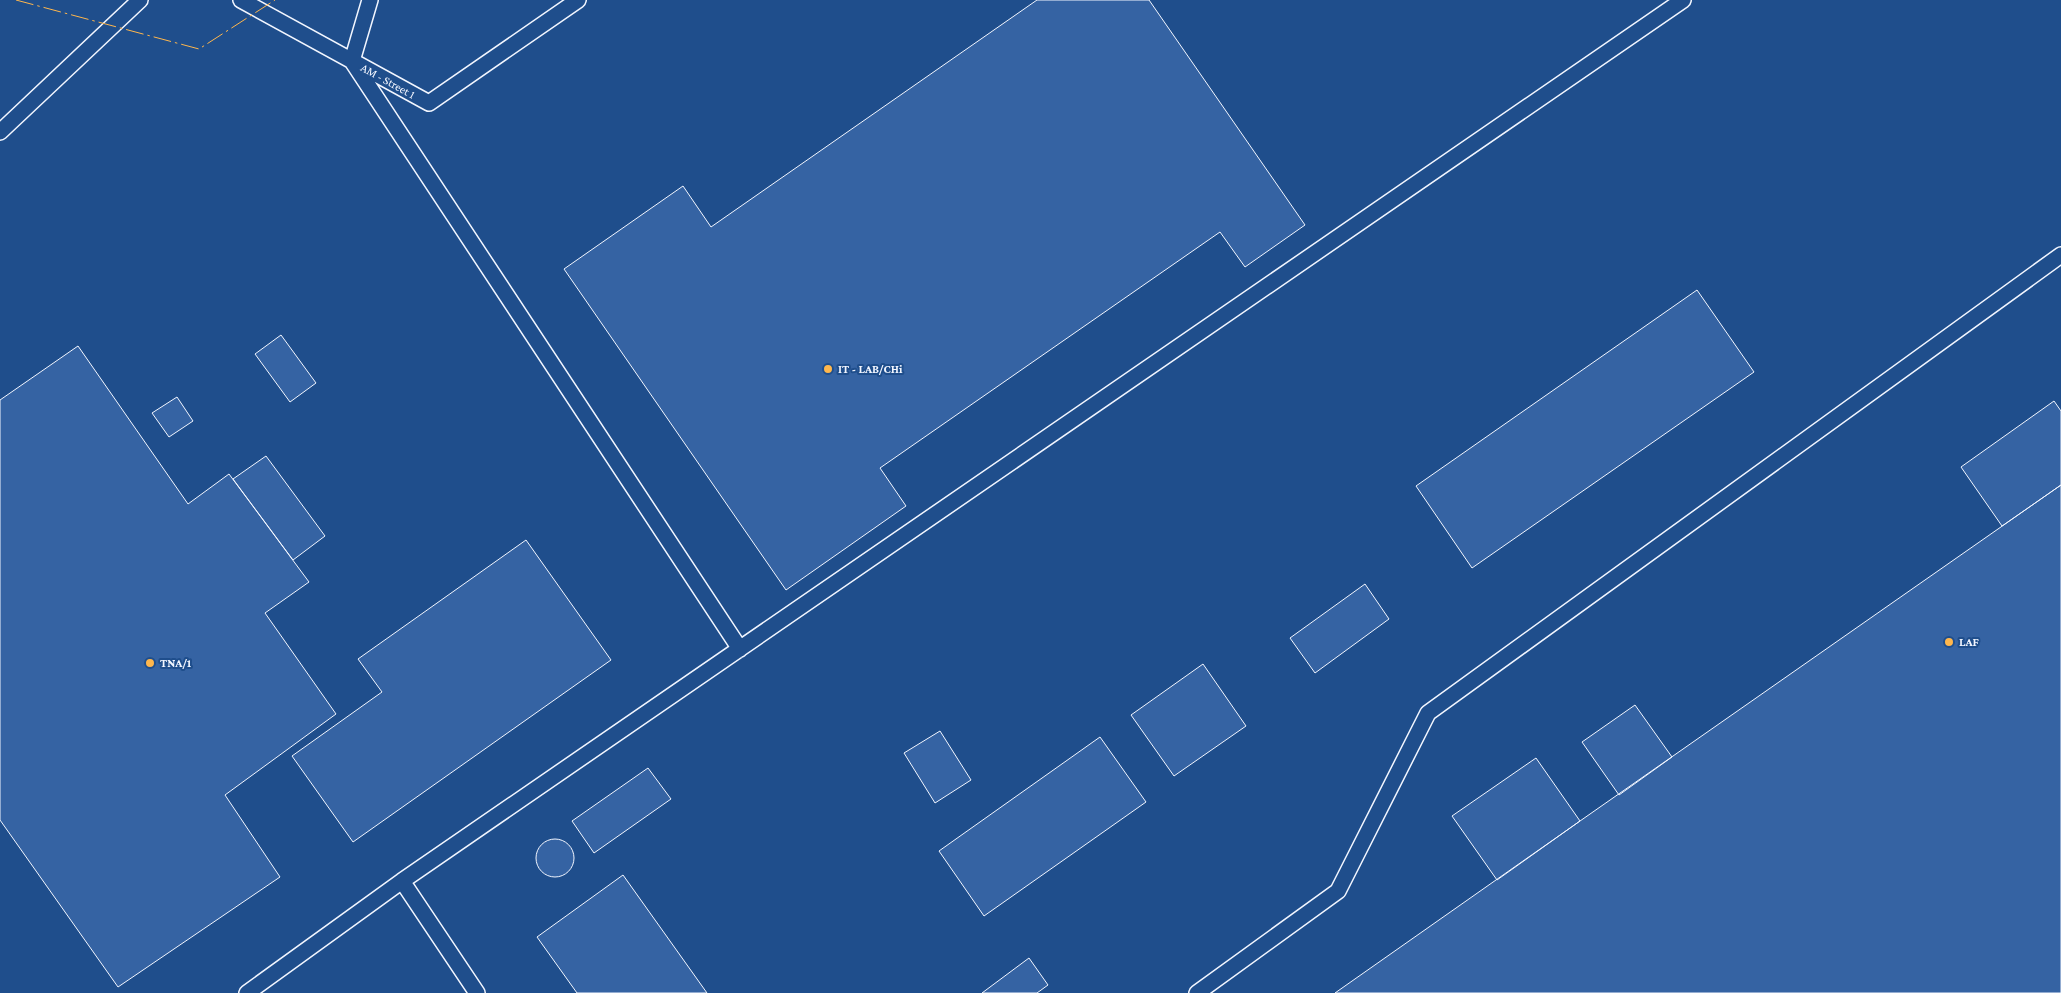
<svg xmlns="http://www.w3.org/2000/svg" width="2061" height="993" viewBox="0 0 2061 993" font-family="'Crimson Pro',serif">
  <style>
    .building { fill: #3563a3; stroke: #f2f6ff }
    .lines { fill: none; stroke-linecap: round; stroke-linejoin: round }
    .lane-casing { stroke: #f2f6ff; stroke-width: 18 }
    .lane { stroke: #1f4e8c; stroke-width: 15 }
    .power { stroke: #ffb74d; stroke-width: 1; stroke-dasharray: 18 4 2.5 4; stroke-linecap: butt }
    .poi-dot { fill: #ffb74d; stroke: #1f4e8c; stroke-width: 2 }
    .labels { text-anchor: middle; stroke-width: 4; stroke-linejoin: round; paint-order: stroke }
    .street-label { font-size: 12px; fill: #f2f6ff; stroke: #1f4e8c }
    .poi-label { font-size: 12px; font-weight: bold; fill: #f2f6ff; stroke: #1f4e8c; text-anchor: start }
  </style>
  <rect width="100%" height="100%" fill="#1f4e8c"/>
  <path class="building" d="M 1037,0 L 1149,0 L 1305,225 L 1245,267 L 1220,232 L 880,468 L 906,506 L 786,590 L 564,269 L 683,186 L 711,227 Z
    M 1697,290 L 1754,372 L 1472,568 L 1416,486 Z
    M 281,335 L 316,383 L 290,402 L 255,354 Z
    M 78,346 L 188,504 L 229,474 L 309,582 L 265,613 L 336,714 L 225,795 L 280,877 L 118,987 L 0,820 L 0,400 Z
    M 177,397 L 193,421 L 169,437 L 152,413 Z
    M 2054,401 L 2061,411 L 2061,485 L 2002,526 L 1961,467 Z
    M 266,456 L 325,536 L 293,560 L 233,479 Z
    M 2061,485 L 2061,993 L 1335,993 L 1580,821 Z
    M 526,540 L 611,660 L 353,842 L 292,756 L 382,692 L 358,659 Z
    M 1365,584 L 1389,619 L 1315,673 L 1290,638 Z
    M 1203,664 L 1246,726 L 1174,776 L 1131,715 Z
    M 1635,705 L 1672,757 L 1619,795 L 1582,742 Z
    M 940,731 L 971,780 L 935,803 L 904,753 Z
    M 1100,737 L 1146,802 L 984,916 L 939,851 Z
    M 1536,758 L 1580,821 L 1497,880 L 1452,816 Z
    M 648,768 L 671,799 L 594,853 L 572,821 Z
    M536 858a19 19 0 1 1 38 0a19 19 0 1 1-38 0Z
    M 623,875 L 707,993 L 577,993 L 537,937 Z
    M 1029,958 L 1048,985 L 1037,993 L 982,993 Z"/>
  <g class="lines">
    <g class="lane-casing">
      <path id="lane" d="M 241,0 L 429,103 L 578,0
        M 370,0 L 352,61 L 740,649
        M 0,132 L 140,0
        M 247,993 L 402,881
        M 477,993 L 402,881 L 1683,0
        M 1197,993 L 1338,891 L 1428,713 L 2061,255"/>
    </g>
    <use href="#lane" class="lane"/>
    <path class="power" d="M 16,0 L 199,49 L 275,0"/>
  </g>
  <g class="poi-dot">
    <circle cx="828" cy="369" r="5"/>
    <circle cx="1949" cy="642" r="5"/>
    <circle cx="150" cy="663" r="5"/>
  </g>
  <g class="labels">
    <g class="street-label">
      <text transform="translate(388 81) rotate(29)" y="4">AM - Street 1</text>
    </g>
    <g class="poi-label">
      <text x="838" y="373">IT - LAB/CHi</text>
      <text x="1959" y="646">LAF</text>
      <text x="160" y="667">TNA/1</text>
    </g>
  </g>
</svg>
